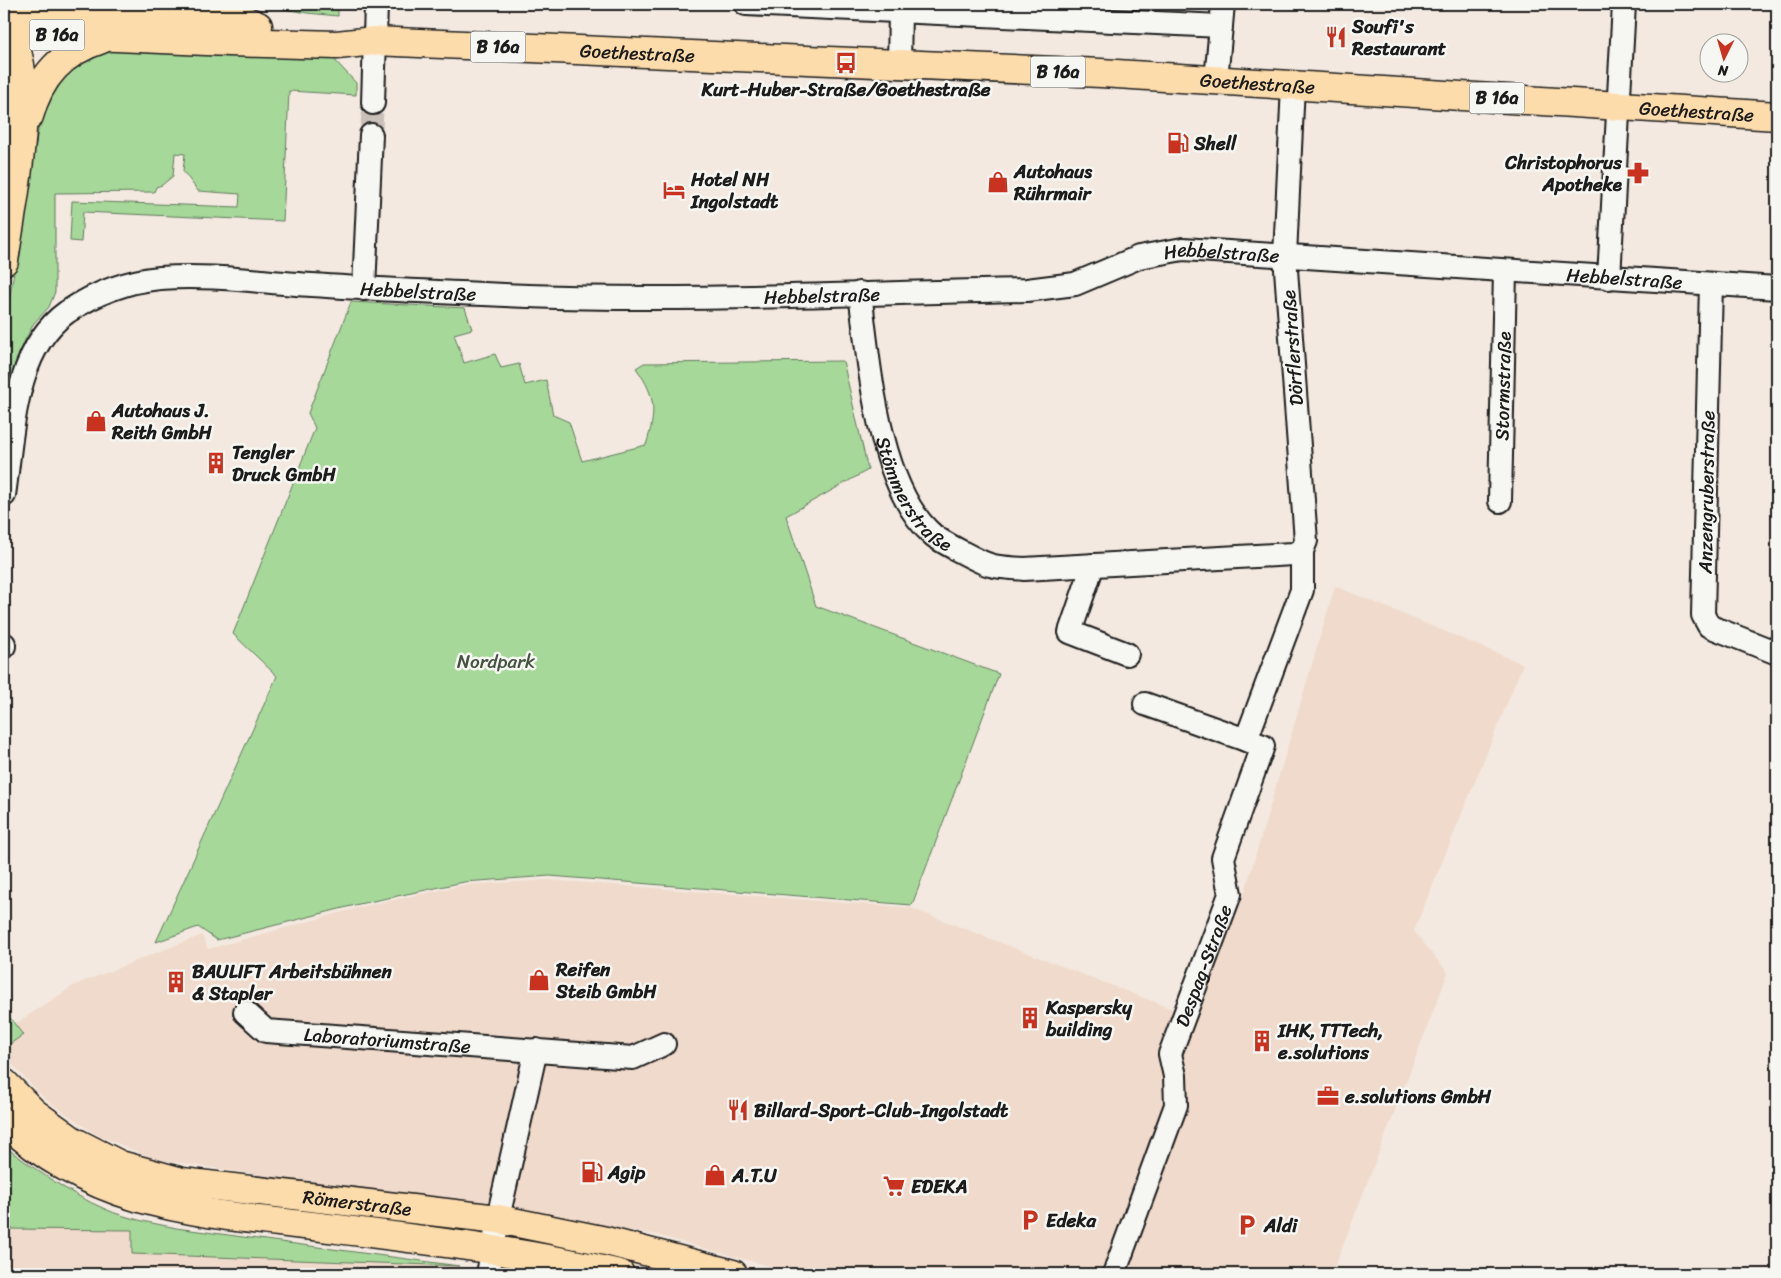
<svg xmlns="http://www.w3.org/2000/svg" width="1781" height="1278" viewBox="0 0 1781 1278" font-family="Sriracha,sans-serif">
  <style>
    .built { fill: #f0dacb }
    .green { fill: #a6d89a; stroke: #617a5b }
    .lines { fill: none; stroke-linecap: round; stroke-linejoin: round }
    .minor-tunnel { stroke: #c8c0b9; stroke-width: 22; stroke-dasharray: 22 11; stroke-linecap: butt }
    .minor-casing { stroke: #1c1c1c; stroke-width: 26 }
    .major-casing { stroke: #1c1c1c; stroke-width: 31 }
    .highway-casing { stroke: #1c1c1c; stroke-width: 31 }
    .minor { stroke: #f6f6f2; stroke-width: 22 }
    .major { stroke: #fddcac; stroke-width: 28 }
    .highway { stroke: #fddcac; stroke-width: 28 }
    .labels { text-anchor: middle; stroke-width: 5; stroke-linejoin: round; paint-order: stroke }
    .shield { fill: #f6f6f2; stroke: #5d5d5c; stroke-width: 1 }
    .shield-label { font-size: 18px; font-weight: bold; fill: #1c1c1c }
    .poi-label { font-size: 19px; font-weight: bold; fill: #1c1c1c; stroke: #f6f6f2; text-anchor: start }
    .street-label { font-size: 19px; fill: #1c1c1c; stroke: #f6f6f2 }
    .park-label { font-size: 19px; fill: #455442; stroke: #f6f6f2 }
  </style>
  <rect width="100%" height="100%" fill="#f3e9e0"/>
  <filter id="ink" filterUnits="userSpaceOnUse"><feTurbulence type="fractalNoise" baseFrequency=".02" numOctaves="2"/><feDisplacementMap in="SourceGraphic" scale="10" xChannelSelector="R" yChannelSelector="G"/><feConvolveMatrix kernelMatrix="1 2 1 2 8 2 1 2 1" color-interpolation-filters="sRGB"/></filter>
  <g filter="url(#ink)">
    <path class="built" d="M 1335,586 L 1523,664 L 1414,931 L 1448,973 L 1332,1274 L 798,1274 L 653,1234 L 154,1159 L 94,1133 L 45,1099 L 4,1056 L 4,1031 L 75,985 L 202,935 L 208,949 L 361,907 L 464,885 L 548,880 L 911,908 L 1193,1017 L 1244,895 Z
      M 4,1146 L 42,1175 L 106,1210 L 140,1220 L 176,1228 L 459,1266 L 464,1274 L 4,1274 Z"/>
    <path class="green" d="M 256,4 L 347,4 L 338,10 L 338,16 L 307,13 Z
      M 110,48 L 332,57 L 356,83 L 356,95 L 289,91 L 283,221 L 83,212 L 81,242 L 70,241 L 72,201 L 239,207 L 240,194 L 198,191 L 183,171 L 185,154 L 175,153 L 173,176 L 162,185 L 156,187 L 154,192 L 55,193 L 55,292 L 49,307 L 34,323 L 20,350 L 4,410 L 4,330 L 43,102 L 63,72 Z
      M 4,78 L 9,78 L 12,82 L 4,154 Z
      M 351,302 L 465,308 L 472,329 L 454,334 L 464,363 L 495,354 L 501,368 L 519,364 L 525,385 L 546,380 L 553,415 L 569,422 L 582,461 L 646,445 C 656,413 657,397 636,368 L 644,363 L 843,361 L 868,470 L 786,516 L 816,606 L 999,674 L 912,905 L 550,876 L 464,882 L 359,904 L 217,940 L 198,927 L 156,942 L 277,676 L 233,634 L 315,428 L 308,413 Z
      M 8,1015 L 23,1035 L 4,1048 L 4,1018 Z
      M 4,1146 C 36,1170 68,1193 105,1209 C 127,1219 153,1223 176,1228 L 459,1266 L 132,1254 L 132,1230 L 4,1229 Z"/>
    <g class="lines">
      <path class="minor-tunnel" d="M 371,135 L 373,103"/>
      <g class="minor-casing">
        <g id="minor">
          <path d="M 746,4 L 1221,26"/>
          <path d="M 899,65 L 900,11"/>
          <path d="M 1216,80 L 1223,4"/>
          <path d="M 373,103 L 376,4"/>
          <path d="M 1609,278 L 1624,4"/>
          <path d="M 1711,284 L 1703,615 L 1709,626 L 1777,653"/>
          <path d="M 364,289 L 371,135"/>
          <path id="s1" d="M 860,293 C 869,362 878,488 933,535 C 940,541 981,563 990,565 C 1001,568 1013,568 1024,569 L 1293,554 L 1302,551"/>
          <path id="s2" d="M 4,495 C 13,435 13,350 67,312 C 94,294 127,281 160,278 C 210,274 261,282 312,285 C 384,290 456,293 528,296 C 694,302 861,293 1027,290 L 1075,284 L 1139,257 L 1183,249 L 1777,288"/>
          <path id="s3" d="M 1500,501 L 1505,271"/>
          <path d="M 1093,565 L 1070,632 L 1127,654"/>
          <path d="M 4,644 L 4,646"/>
          <path d="M 1246,740 L 1302,590 L 1302,551 L 1306,541 L 1285,256 L 1293,85"/>
          <path id="s4" d="M 245,1012 L 266,1031 L 633,1058 L 664,1044"/>
          <path d="M 488,1274 L 500,1209 L 536,1050"/>
          <path id="s5" d="M 1114,1274 L 1176,1105 L 1175,1076 L 1170,1054 L 1230,894 L 1223,858 L 1263,746 L 1145,704"/>
        </g>
      </g>
      <g class="major-casing">
        <g id="major">
          <path d="M 4,7 L 252,25"/>
          <path d="M 4,28 C 43,66 11,210 4,261"/>
          <path id="s6" d="M 4,32 L 229,42 L 337,45 L 374,41 L 1101,73 L 1777,116"/>
          <path d="M 29,116 C 40,76 62,52 102,39"/>
          <path id="s7" d="M 4,1083 L 33,1112 L 73,1141 L 120,1165 L 182,1182 L 498,1219 L 606,1241 L 733,1274"/>
          <path d="M 4,1121 C 100,1213 213,1213 337,1229 C 432,1241 527,1252 620,1274"/>
        </g>
      </g>
      <g class="highway-casing">
        <path id="highway" d="M 209,4 L 258,26"/>
      </g>
      <use href="#minor" class="minor"/>
      <use href="#major" class="major"/>
      <use href="#highway" class="highway"/>
    </g>
  </g>
  <defs>
    <g id="restaurant-bare" transform="scale(1.725)"><path d="M-5-6h1v4h1v-4h1v4h1v-4h1v5L-1.5 .5V6h-2V.5L-5-1ZM5-6V6H3V1.5H1.5Q1.5-4 5-6Z" fill="#c8321e" stroke="#f6f6f2" stroke-width="2.5" paint-order="stroke"/></g>
    <g id="bus-bare" transform="scale(1.725)"><path d="M-5-6H5V4H4V6H2V4H-2V6H-4V4H-5ZM-3.5-4V0h7V-4ZM-3.5 1.2v1.5H-2V1.2ZM2 1.2v1.5H3.5V1.2Z" fill="#c8321e" stroke="#f6f6f2" stroke-width="2.5" paint-order="stroke"/></g>
    <g id="fuel-bare" transform="scale(1.725)"><path d="M-5.5-6h7V0h2V4h1.3V-2.5L3-4.5l.8-.8L6-3V5H2.5V1h-1V6h-7ZM-4.2-4.7v3.2H.2V-4.7Z" fill="#c8321e" stroke="#f6f6f2" stroke-width="2.5" paint-order="stroke"/></g>
    <g id="pharmacy-bare" transform="scale(1.725)"><path d="M-2-6h4v4h4v4h-4v4h-4v-4h-4v-4h4Z" fill="#c8321e" stroke="#f6f6f2" stroke-width="2.5" paint-order="stroke"/></g>
    <g id="shop-bare" transform="scale(1.725)"><path d="M-5-2.5h2.3a2.7 3.5 0 0 1 5.4 0H5L5.5 6h-11ZM-1.5-2.5h3a1.5 2.3 0 0 0-3 0Z" fill="#c8321e" stroke="#f6f6f2" stroke-width="2.5" paint-order="stroke"/></g>
    <g id="hotel-bare" transform="scale(1.725)"><path d="M-6-4.5h1.5V1H6V5H4.5V3h-9V5H-6ZM-4 0a1.8 1.8 0 1 1 3.6 0ZM.5 0V-2.5h3Q6-2.5 6 0Z" fill="#c8321e" stroke="#f6f6f2" stroke-width="2.5" paint-order="stroke"/></g>
    <g id="building-bare" transform="scale(1.725)"><path d="M-4-6H4V6H1V3H-1V6H-4ZM-2.5-4.3h1.7v1.8h-1.7ZM.8-4.3h1.7v1.8H.8ZM-2.5-1h1.7V.8h-1.7ZM.8-1h1.7V.8H.8Z" fill="#c8321e" stroke="#f6f6f2" stroke-width="2.5" paint-order="stroke"/></g>
    <g id="office-bare" transform="scale(1.725)"><path d="M-6-3h4V-5.5h4V-3h4V5H-6ZM-1-4.5V-3h2v-1.5ZM-6 0V1H6V0Z" fill="#c8321e" stroke="#f6f6f2" stroke-width="2.5" paint-order="stroke"/></g>
    <g id="supermarket-bare" transform="scale(1.725)"><path d="M-6-5.5h2.5l.6 2H6L4.5 2H-2.5L-4.4-4H-6ZM-1.5 3.2a1.3 1.3 0 1 0 .1 0ZM3 3.2a1.3 1.3 0 1 0 .1 0Z" fill="#c8321e" stroke="#f6f6f2" stroke-width="2.5" paint-order="stroke"/></g>
    <g id="parking-bare" transform="scale(1.725)"><path d="M-3.5-5.5H1a3.5 3.5 0 0 1 0 7H-1V5.5H-3.5ZM-1-3.4V-.6H.8a1.4 1.4 0 0 0 0-2.8Z" fill="#c8321e" stroke="#f6f6f2" stroke-width="2.5" paint-order="stroke"/></g>
  </defs>
  <g fill-rule="evenodd">
    <use href="#restaurant-bare" x="1336" y="37"/>
    <use href="#bus-bare" x="846" y="63"/>
    <use href="#fuel-bare" x="1178" y="143"/>
    <use href="#pharmacy-bare" x="1638" y="173"/>
    <use href="#shop-bare" x="998" y="182"/>
    <use href="#hotel-bare" x="674" y="190"/>
    <use href="#shop-bare" x="96" y="421"/>
    <use href="#building-bare" x="216" y="463"/>
    <use href="#shop-bare" x="539" y="980"/>
    <use href="#building-bare" x="176" y="982"/>
    <use href="#building-bare" x="1030" y="1018"/>
    <use href="#building-bare" x="1262" y="1041"/>
    <use href="#office-bare" x="1328" y="1096"/>
    <use href="#restaurant-bare" x="738" y="1110"/>
    <use href="#fuel-bare" x="592" y="1172"/>
    <use href="#shop-bare" x="715" y="1175"/>
    <use href="#supermarket-bare" x="894" y="1186"/>
    <use href="#parking-bare" x="1030" y="1220"/>
    <use href="#parking-bare" x="1247" y="1225"/>
  </g>
  <g class="labels">
    <g class="shield">
      <rect x="29.5" y="19.5" width="55" height="31" rx="4"/>
      <rect x="470.5" y="31.5" width="55" height="31" rx="4"/>
      <rect x="1030.5" y="56.5" width="55" height="31" rx="4"/>
      <rect x="1469.5" y="82.5" width="55" height="31" rx="4"/>
    </g>
    <g class="shield-label">
      <text x="57" y="41">B 16a</text>
      <text x="498" y="53">B 16a</text>
      <text x="1058" y="78">B 16a</text>
      <text x="1497" y="104">B 16a</text>
    </g>
    <g class="poi-label">
      <text x="1352" y="33">Soufi's<tspan x="1352" dy="22">Restaurant</tspan></text>
      <text x="846" y="96" text-anchor="middle">Kurt-Huber-Straße/Goethestraße</text>
      <text x="1194" y="150">Shell</text>
      <text x="1622" y="169" text-anchor="end">Christophorus<tspan x="1622" dy="22">Apotheke</tspan></text>
      <text x="1014" y="178">Autohaus<tspan x="1014" dy="22">Rührmair</tspan></text>
      <text x="691" y="186">Hotel NH<tspan x="691" dy="22">Ingolstadt</tspan></text>
      <text x="112" y="417">Autohaus J.<tspan x="112" dy="22">Reith GmbH</tspan></text>
      <text x="232" y="459">Tengler<tspan x="232" dy="22">Druck GmbH</tspan></text>
      <text x="556" y="976">Reifen<tspan x="556" dy="22">Steib GmbH</tspan></text>
      <text x="192" y="978">BAULIFT Arbeitsbühnen<tspan x="192" dy="22">&amp; Stapler</tspan></text>
      <text x="1046" y="1014">Kaspersky<tspan x="1046" dy="22">building</tspan></text>
      <text x="1278" y="1037">IHK, TTTech,<tspan x="1278" dy="22">e.solutions</tspan></text>
      <text x="1345" y="1103">e.solutions GmbH</text>
      <text x="754" y="1117">Billard-Sport-Club-Ingolstadt</text>
      <text x="608" y="1179">Agip</text>
      <text x="732" y="1182">A.T.U</text>
      <text x="911" y="1193">EDEKA</text>
      <text x="1046" y="1227">Edeka</text>
      <text x="1264" y="1232">Aldi</text>
    </g>
    <g class="street-label">
      <text dy="7" stroke="none"><textPath href="#s6" startOffset="634">Goethestraße</textPath></text>
      <text dy="7" stroke="none"><textPath href="#s6" startOffset="1255">Goethestraße</textPath></text>
      <text dy="7" stroke="none"><textPath href="#s6" startOffset="1695">Goethestraße</textPath></text>
      <text dy="7" stroke="none"><textPath href="#s2" startOffset="1368">Hebbelstraße</textPath></text>
      <text dy="7" stroke="none"><textPath href="#s2" startOffset="1772">Hebbelstraße</textPath></text>
      <text dy="7" stroke="none"><textPath href="#s2" startOffset="558">Hebbelstraße</textPath></text>
      <text dy="7" stroke="none"><textPath href="#s2" startOffset="962">Hebbelstraße</textPath></text>
      <text transform="translate(1292 348) rotate(-94)" y="7">Dörflerstraße</text>
      <text dy="7" stroke="none"><textPath href="#s3" startOffset="115">Stormstraße</textPath></text>
      <text dy="7" stroke="none"><textPath href="#s1" startOffset="212">Stömmerstraße</textPath></text>
      <text transform="translate(1706 492) rotate(-89)" y="7">Anzengruberstraße</text>
      <text dy="7" stroke="none"><textPath href="#s5" startOffset="326">Despag-Straße</textPath></text>
      <text dy="7" stroke="none"><textPath href="#s4" startOffset="150">Laboratoriumstraße</textPath></text>
      <text dy="7" stroke="none"><textPath href="#s7" startOffset="384">Römerstraße</textPath></text>
    </g>
    <g class="park-label">
      <text x="496" y="668">Nordpark</text>
    </g>
  </g>
  <rect width="1781" height="1278" fill="none" stroke="#f6f6f2" stroke-width="20"/>
  <rect x="10" y="10" width="1761" height="1258" fill="none" stroke="#1c1c1c" stroke-width="2" filter="url(#ink)"/>
  <g transform="translate(1724 58) rotate(185)"><circle r="24" fill="#f6f6f2" stroke="#9f9f9c"/>
  <path d="M0-4L9 19L0 12L-9 19Z" fill="#c8321e"/>
  <text y="-8" font-size="14" font-weight="bold" text-anchor="middle" fill="#1c1c1c">N</text>
  </g>
</svg>
